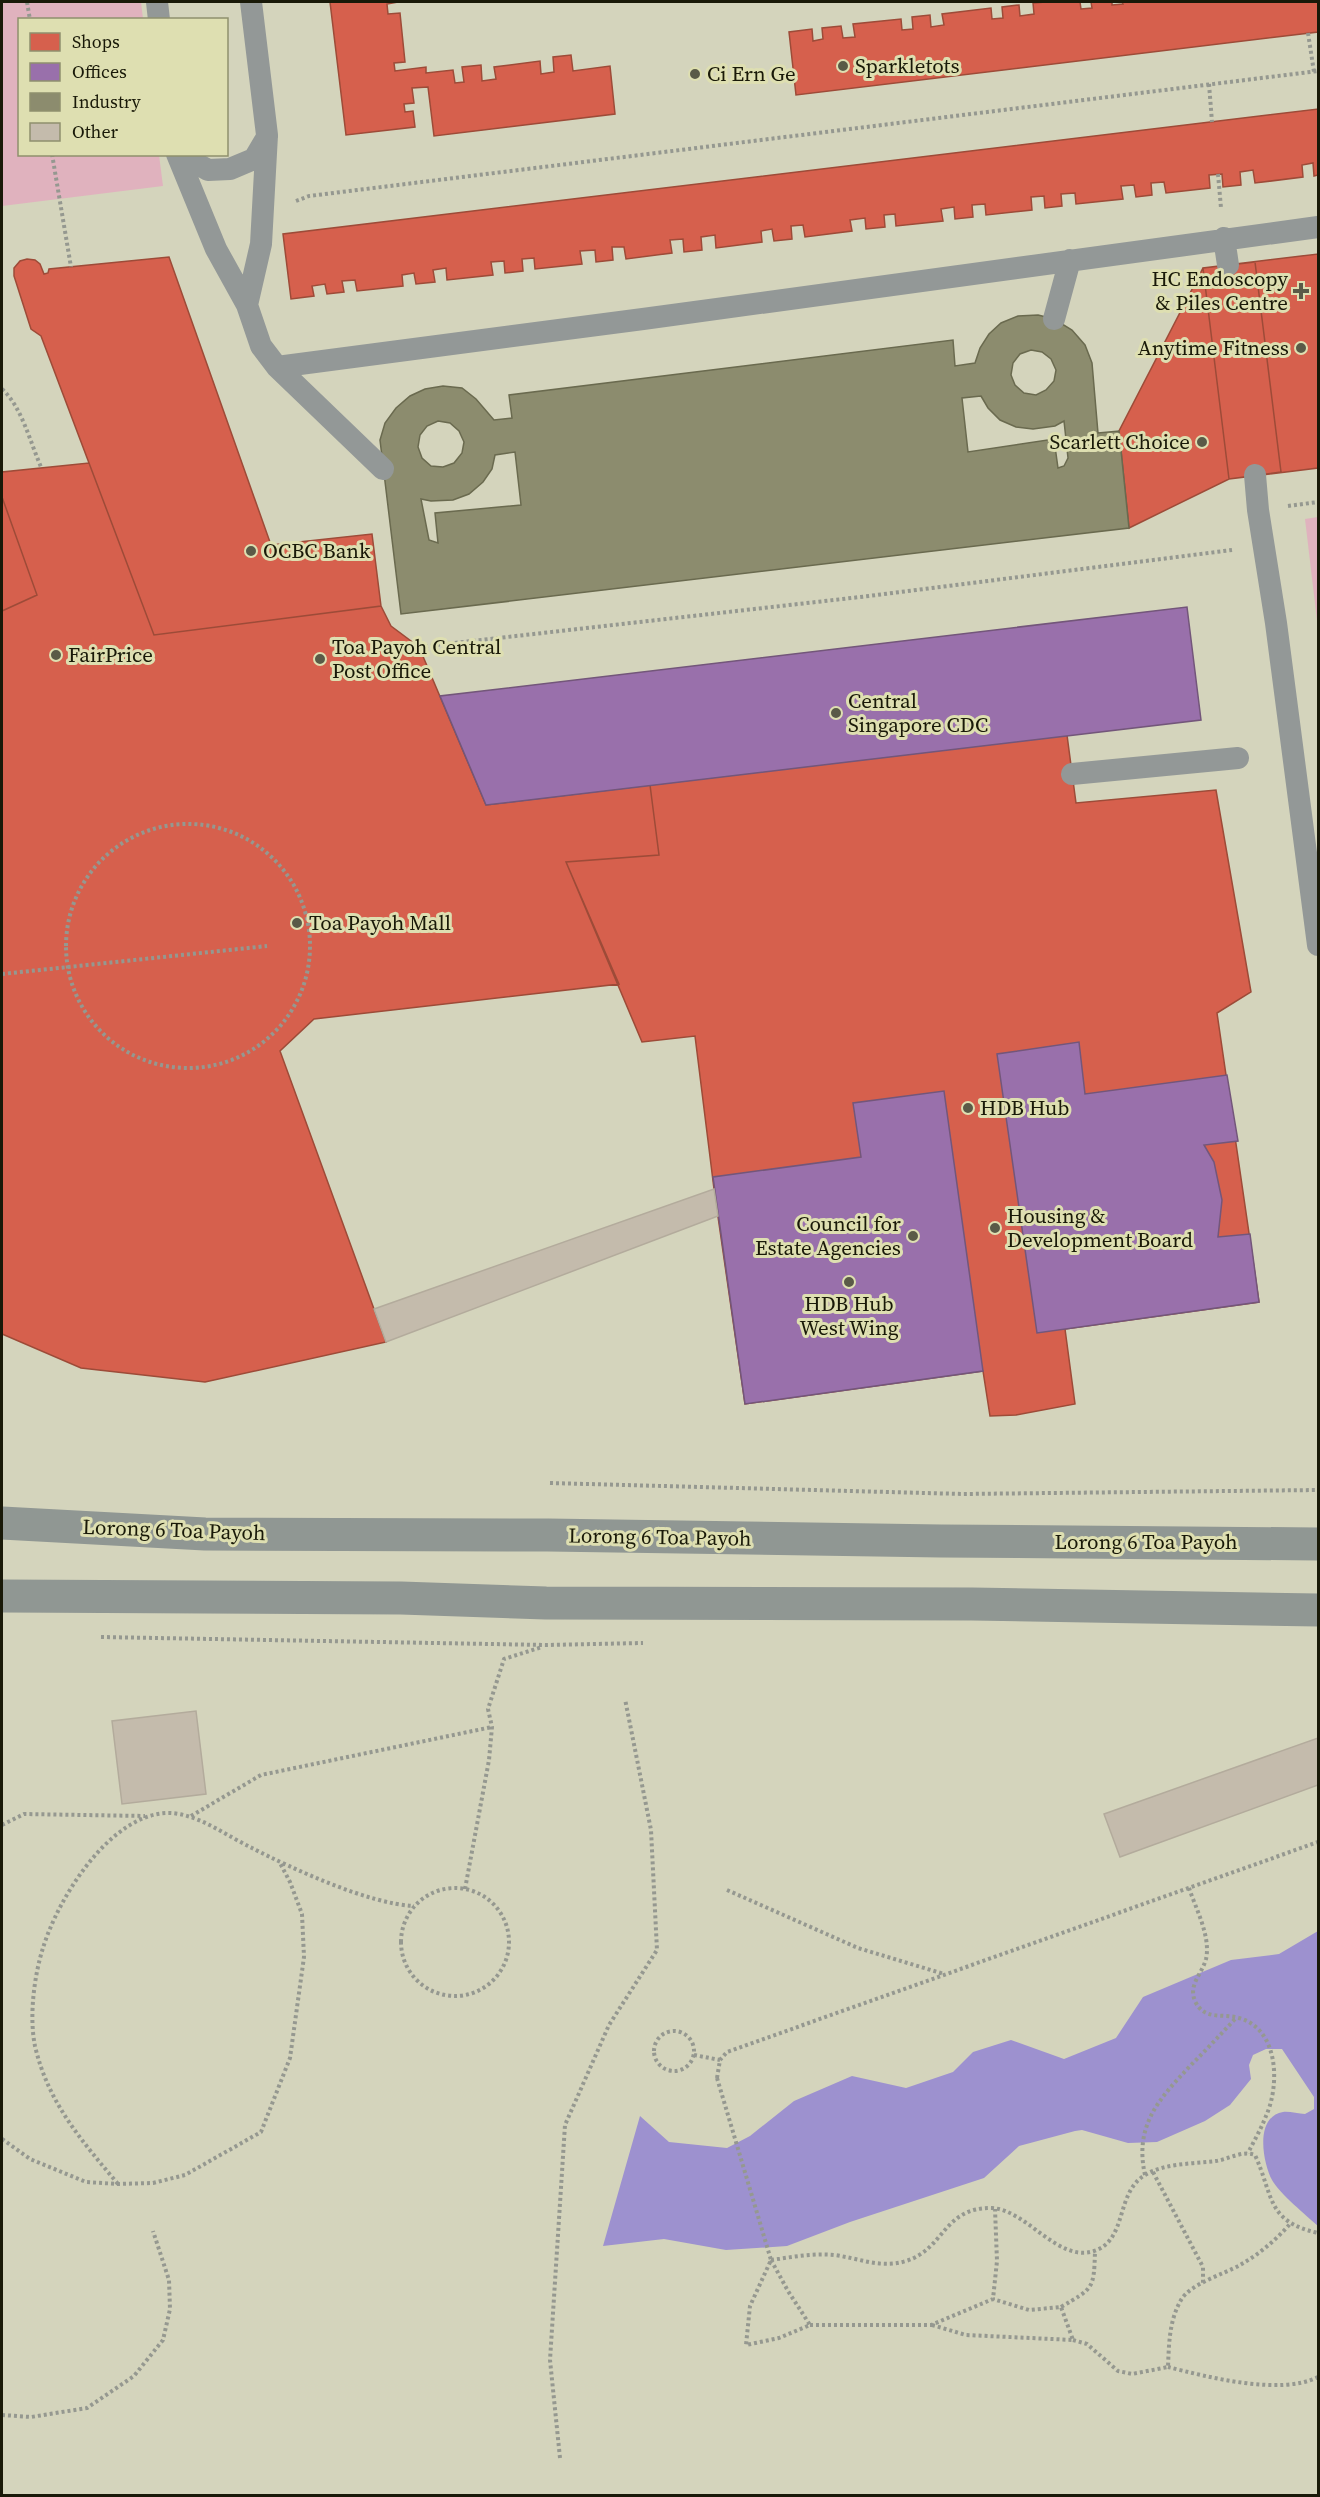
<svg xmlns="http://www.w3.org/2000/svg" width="1320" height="2497" viewBox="0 0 1320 2497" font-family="'Source Serif 4',serif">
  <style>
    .green { fill: #e0b2be }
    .water { fill: #9d91cf }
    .shops { fill: #d6604d; stroke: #9d4b38; stroke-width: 1.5 }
    .offices { fill: #9970ab; stroke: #73567a; stroke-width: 1.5 }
    .industry { fill: #8c8c6e; stroke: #6a6a4f; stroke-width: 1.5; fill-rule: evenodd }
    .building { fill: #c4bbac; stroke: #b3ab9c; stroke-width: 1.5 }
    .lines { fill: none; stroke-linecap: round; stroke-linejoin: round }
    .path { stroke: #959890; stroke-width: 4; stroke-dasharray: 3 3; stroke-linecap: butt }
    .service { stroke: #939897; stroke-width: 22 }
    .secondary { stroke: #909793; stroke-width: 33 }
    .path-bridge { stroke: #959890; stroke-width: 4; stroke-dasharray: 3 3; stroke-linecap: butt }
    .poi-dot { fill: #5a5a47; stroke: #dedfb1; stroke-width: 2 }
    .labels { text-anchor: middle; stroke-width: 6; stroke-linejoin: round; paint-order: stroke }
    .poi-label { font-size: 21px; fill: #191908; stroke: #dedfb1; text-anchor: start }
    .street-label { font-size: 21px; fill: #191908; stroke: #dedfb1 }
  </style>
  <rect width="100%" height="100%" fill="#d4d4bc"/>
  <path class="green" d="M 2,2 L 141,2 L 143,19 L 20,20 L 20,154 L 159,155 L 163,186 L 2,206 Z
    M 1318,517 L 1318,629 L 1305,519 Z"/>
  <path class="water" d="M 1318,1931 L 1318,2226 C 1307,2216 1279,2193 1272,2180 C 1263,2163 1254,2117 1283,2112 C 1289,2111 1298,2114 1305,2114 L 1314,2109 L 1314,2097 L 1282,2049 L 1266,2049 L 1253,2055 L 1249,2065 L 1251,2079 L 1230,2105 L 1205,2121 L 1157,2142 L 1128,2143 L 1082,2130 L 1075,2131 L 1019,2146 L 984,2178 L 850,2222 L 787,2246 L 726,2250 L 664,2239 L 603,2246 L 640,2116 L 669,2142 L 727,2148 L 750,2136 L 794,2101 L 852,2076 L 906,2088 L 953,2072 L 973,2052 L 1011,2040 L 1064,2059 L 1116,2038 L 1143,1997 L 1231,1960 L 1279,1954 Z"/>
  <path class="shops" d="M 330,2 L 398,2 L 387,4 L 388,14 L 400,13 L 405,62 L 394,63 L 395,71 L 426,67 L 426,73 L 453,70 L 455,83 L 464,82 L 462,67 L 481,65 L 482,81 L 496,79 L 494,67 L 540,61 L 541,74 L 554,72 L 553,57 L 571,55 L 573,71 L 610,66 L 615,114 L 434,136 L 428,87 L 412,88 L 414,103 L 404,104 L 405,112 L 413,111 L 415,127 L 346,135 Z
    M 1046,2 L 1080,2 L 1081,9 L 1092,8 L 1091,2 L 1112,2 L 1112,5 L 1123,4 L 1122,2 L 1318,2 L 1318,32 L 796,95 L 789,32 L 812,29 L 813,41 L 823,39 L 822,28 L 841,26 L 843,38 L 855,37 L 853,24 L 901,19 L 902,30 L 913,29 L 912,17 L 930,15 L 931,27 L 944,25 L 942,14 L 991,8 L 992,19 L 1003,18 L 1002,7 L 1019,5 L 1020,16 L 1034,14 L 1033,3 Z
    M 1318,109 L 1318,175 L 1314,176 L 1313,163 L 1302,165 L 1303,177 L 1255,183 L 1253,170 L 1240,172 L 1241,185 L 1223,187 L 1222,174 L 1209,175 L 1210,188 L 1166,193 L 1164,182 L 1151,183 L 1152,195 L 1136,197 L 1134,185 L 1121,186 L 1123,199 L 1076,204 L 1075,193 L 1061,194 L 1062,206 L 1045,208 L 1044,196 L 1031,197 L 1032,210 L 986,215 L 985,204 L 972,205 L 973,217 L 955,219 L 954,207 L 941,209 L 943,221 L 896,226 L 895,214 L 884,215 L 885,227 L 866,229 L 865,218 L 850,220 L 852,231 L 805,237 L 803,225 L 791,226 L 792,239 L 774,241 L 772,229 L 761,231 L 762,242 L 716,248 L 715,235 L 701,237 L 702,250 L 684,252 L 683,239 L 670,240 L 672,253 L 626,259 L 624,247 L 612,247 L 613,260 L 596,262 L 595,250 L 580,251 L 582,264 L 535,269 L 534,258 L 522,259 L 523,271 L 505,273 L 504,261 L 491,262 L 493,275 L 447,280 L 446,268 L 433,270 L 435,282 L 416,284 L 414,273 L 402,275 L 403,286 L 357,291 L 355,280 L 342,281 L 344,292 L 327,294 L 325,284 L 312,286 L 314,296 L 291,299 L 283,234 Z
    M 1318,254 L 1318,468 L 1229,479 L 1129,528 L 1119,431 L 1203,268 Z
    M 169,257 L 271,545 L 372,534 L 381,606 L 154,635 L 41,336 L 31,329 L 14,276 L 14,268 L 20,261 L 27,259 L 35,260 L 40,264 L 44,274 L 48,273 L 49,269 Z
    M 1255,262 L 1281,472 L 1229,479 L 1203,268 Z
    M 89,463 L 154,635 L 381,606 L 391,626 L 419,647 L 486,805 L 650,785 L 659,855 L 566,862 L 619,984 L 314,1019 L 280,1051 L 386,1342 L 205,1382 L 81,1368 L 2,1334 L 2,611 L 37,595 L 2,497 L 2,472 Z
    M 2,497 L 37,595 L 2,611 Z
    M 1067,735 L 1076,803 L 1216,790 L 1251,992 L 1217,1013 L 1259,1302 L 1065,1329 L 1075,1404 L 1016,1415 L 990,1416 L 983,1371 L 745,1404 L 714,1189 L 695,1036 L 642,1042 L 566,862 L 659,855 L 650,785 Z"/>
  <path class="offices" d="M 1187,607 L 1201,720 L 486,805 L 440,696 Z
    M 1079,1042 L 1085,1094 L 1227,1075 L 1238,1141 L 1204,1145 L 1214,1162 L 1222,1200 L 1218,1237 L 1250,1234 L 1259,1302 L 1037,1333 L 997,1054 Z
    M 944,1091 L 983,1371 L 745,1404 L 713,1177 L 861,1157 L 853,1103 Z"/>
  <path class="industry" d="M 1038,315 L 1054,319 L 1072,330 L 1085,345 L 1092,363 L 1098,433 L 1119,431 L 1129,528 L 401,614 L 380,440 L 385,423 L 396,408 L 410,396 L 425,389 L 443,386 L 462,388 L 476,399 L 494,420 L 512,418 L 509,395 L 953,340 L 955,366 L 975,363 L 980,348 L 989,334 L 1001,323 L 1018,316 ZM 1031,350 L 1042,352 L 1051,359 L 1056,370 L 1054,381 L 1046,390 L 1036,395 L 1024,393 L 1015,385 L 1011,375 L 1013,363 L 1020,354 ZM 981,396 L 988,408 L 1000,420 L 1016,427 L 1033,429 L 1055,426 L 1064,421 L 1068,458 L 1064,466 L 1058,468 L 1054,439 L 968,452 L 962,398 ZM 438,421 L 450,423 L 459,431 L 464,442 L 462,453 L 454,463 L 443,467 L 431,466 L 422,458 L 418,447 L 420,435 L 427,426 ZM 515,452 L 521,505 L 435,513 L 438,543 L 429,540 L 421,499 L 431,501 L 453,500 L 469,494 L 483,482 L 492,469 L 495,455 Z"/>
  <path class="building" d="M 714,1189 L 718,1216 L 386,1342 L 374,1309 Z
    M 196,1711 L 206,1794 L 122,1804 L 112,1721 Z
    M 1318,1738 L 1318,1785 L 1120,1857 L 1104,1814 Z"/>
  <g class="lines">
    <path class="path" d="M 27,2 L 30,20
      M 1308,33 L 1314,72
      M 1209,84 L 1212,122
      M 52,154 L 71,267
      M 1218,174 L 1221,208
      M 296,201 L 309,196 L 1318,71
      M 2,389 C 22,407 30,442 41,467
      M 1288,506 L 1318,502
      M 419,647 L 869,596 L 1232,550
      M66 946a122 122 0 1 1 244 0a122 122 0 1 1-244 0Z
      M 2,974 L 267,946
      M 550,1483 L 963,1494 L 1318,1490
      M 101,1637 L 546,1645 L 643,1643
      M 191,1816 L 261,1775 L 492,1727
      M 2,1825 L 24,1814 L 145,1816
      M401 1942a54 54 0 1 1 108 0a54 54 0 1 1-108 0Z
      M 1189,1888 C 1196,1909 1211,1937 1206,1959 C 1202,1974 1188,1985 1195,2001 C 1204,2021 1223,2013 1239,2018 C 1279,2029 1280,2085 1266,2116 C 1261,2129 1254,2141 1248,2153
      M 465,1889 L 489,1760 L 492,1727 L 488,1709 L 504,1659 L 542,1647
      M 727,1890 L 858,1948 L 944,1974
      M654 2051a20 20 0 1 1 40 0a20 20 0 1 1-40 0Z
      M 694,2055 L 720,2060
      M 717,2078 L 720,2060 L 727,2052 L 1318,1842
      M 2,2139 L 30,2159 L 86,2182 L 118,2184 L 153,2183 L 185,2175 L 261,2132 L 290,2058 L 304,1957 L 302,1914 L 290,1882 L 280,1863
      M 1153,2172 L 1203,2267 L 1203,2283
      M 1145,2175 C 1134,2125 1159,2099 1191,2065 C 1206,2050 1221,2034 1236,2018
      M 118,2184 C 82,2141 48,2103 35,2046 C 29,2017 34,1976 43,1948 C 58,1898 111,1812 170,1813 C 198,1814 227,1836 252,1848 C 293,1869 369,1904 414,1906
      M 771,2260 C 792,2257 813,2253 834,2255 C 859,2258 880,2269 906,2261 C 945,2249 943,2207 992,2208 C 1027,2210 1058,2263 1094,2251 C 1128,2240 1115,2193 1145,2175 C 1165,2163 1192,2164 1216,2161 C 1229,2159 1243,2150 1255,2155 C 1274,2197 1266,2221 1318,2233
      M 771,2260 L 788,2291 L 810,2325 L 779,2338 L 746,2345 L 750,2306 Z
      M 1061,2307 C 1093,2288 1094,2290 1095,2251
      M 810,2325 L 931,2325 L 993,2299 L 997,2261 L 995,2209
      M 932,2325 L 966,2335 L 1073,2340 L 1061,2307 L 1029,2310 L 993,2299
      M 1073,2340 L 1087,2344 L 1118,2371 L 1132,2374 L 1168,2367 C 1169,2344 1169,2321 1181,2300 C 1190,2284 1224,2274 1240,2265 C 1258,2255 1276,2240 1290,2224
      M 1168,2367 C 1208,2377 1280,2396 1318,2377
      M 2,2415 L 31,2417 L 87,2408 L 134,2376 L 163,2340 L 170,2309 L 169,2280 L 153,2231
      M 560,2458 L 550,2360 L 565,2125 L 609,2025 L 657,1950 L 651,1830 L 625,1699"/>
    <path class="service" d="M 157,2 L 159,20
      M 177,154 L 216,249 L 247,305 L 261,346 L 277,367 L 383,469
      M 180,154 L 208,170 L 230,169 L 254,159 L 267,137
      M 1224,238 L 1228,265
      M 247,305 L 261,244 L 267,135 L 251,2
      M 1054,319 L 1070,260
      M 277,367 L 643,319 L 1318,227
      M 1255,475 L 1258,510 L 1276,623 L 1318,945
      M 1072,774 L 1238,758"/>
    <path class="secondary" d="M 2,1523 L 205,1534 L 548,1535 L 941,1541 L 1318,1544
      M 2,1596 L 401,1598 L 546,1603 L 972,1604 L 1318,1610"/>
    <path class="path-bridge" d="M 717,2078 L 771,2260"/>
  </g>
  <g class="poi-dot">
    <circle cx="843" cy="66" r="6"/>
    <circle cx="695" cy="74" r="6"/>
    <path d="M1298 282h6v6h6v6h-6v6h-6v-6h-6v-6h6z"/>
    <circle cx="1301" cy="348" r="6"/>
    <circle cx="1202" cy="442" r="6"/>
    <circle cx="251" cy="551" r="6"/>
    <circle cx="56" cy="655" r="6"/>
    <circle cx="320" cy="659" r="6"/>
    <circle cx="836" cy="713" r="6"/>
    <circle cx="297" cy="923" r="6"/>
    <circle cx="968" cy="1108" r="6"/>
    <circle cx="995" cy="1228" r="6"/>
    <circle cx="913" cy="1236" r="6"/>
    <circle cx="849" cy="1282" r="6"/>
  </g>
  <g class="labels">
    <g class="poi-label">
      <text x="855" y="73">Sparkletots</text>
      <text x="707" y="81">Ci Ern Ge</text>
      <text x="1288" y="286" text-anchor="end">HC Endoscopy<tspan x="1288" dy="24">&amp; Piles Centre</tspan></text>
      <text x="1289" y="355" text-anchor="end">Anytime Fitness</text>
      <text x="1190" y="449" text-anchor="end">Scarlett Choice</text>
      <text x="263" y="558">OCBC Bank</text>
      <text x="332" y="654">Toa Payoh Central<tspan x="332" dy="24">Post Office</tspan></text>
      <text x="68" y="662">FairPrice</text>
      <text x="848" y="708">Central<tspan x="848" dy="24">Singapore CDC</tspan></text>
      <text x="309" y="930">Toa Payoh Mall</text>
      <text x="980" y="1115">HDB Hub</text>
      <text x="1007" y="1223">Housing &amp;<tspan x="1007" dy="24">Development Board</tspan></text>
      <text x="901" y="1231" text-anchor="end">Council for<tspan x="901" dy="24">Estate Agencies</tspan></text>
      <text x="849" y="1311" text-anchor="middle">HDB Hub<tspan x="849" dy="24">West Wing</tspan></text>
    </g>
    <g class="street-label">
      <text transform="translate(174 1530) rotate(2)" y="7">Lorong 6 Toa Payoh</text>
      <text transform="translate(660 1537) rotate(1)" y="7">Lorong 6 Toa Payoh</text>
      <text x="1146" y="1549">Lorong 6 Toa Payoh</text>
    </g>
  </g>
  <rect width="1320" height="2497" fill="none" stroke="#191908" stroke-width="6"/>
  <rect x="18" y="18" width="210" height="138" fill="#dedfb1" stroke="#8f906d" stroke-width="1.5"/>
  <rect x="30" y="33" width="30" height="18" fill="#d6604d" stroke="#8f906d" stroke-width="1.5"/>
  <text x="72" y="48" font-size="18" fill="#191908">Shops</text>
  <rect x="30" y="63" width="30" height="18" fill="#9970ab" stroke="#8f906d" stroke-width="1.5"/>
  <text x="72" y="78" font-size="18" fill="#191908">Offices</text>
  <rect x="30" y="93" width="30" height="18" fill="#8c8c6e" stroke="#8f906d" stroke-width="1.5"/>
  <text x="72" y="108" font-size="18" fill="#191908">Industry</text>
  <rect x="30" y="123" width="30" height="18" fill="#c4bbac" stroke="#8f906d" stroke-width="1.5"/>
  <text x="72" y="138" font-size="18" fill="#191908">Other</text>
</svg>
